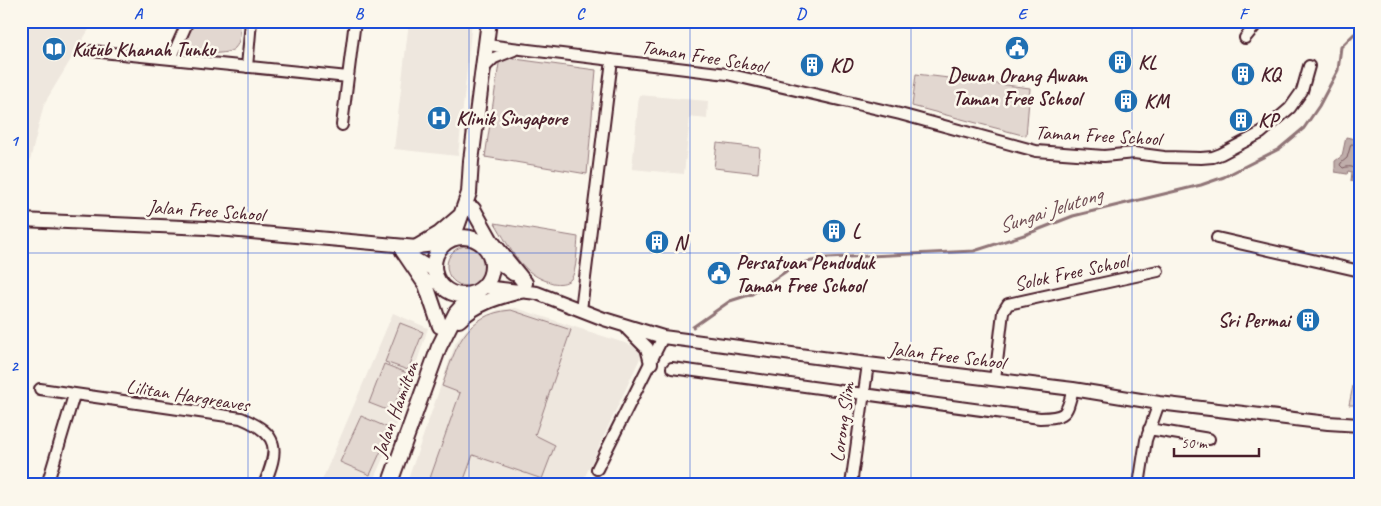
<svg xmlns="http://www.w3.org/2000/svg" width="1381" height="506" viewBox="0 0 1381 506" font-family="Caveat,sans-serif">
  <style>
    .built { fill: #eee7de }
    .green { fill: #e2d7d0; stroke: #967b7e }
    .water { fill: #bfadaa; stroke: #907477 }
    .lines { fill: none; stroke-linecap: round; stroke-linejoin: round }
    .shore { stroke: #79585e; stroke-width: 1 }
    .stream { stroke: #907477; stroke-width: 3 }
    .minor-casing { stroke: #4a1f2b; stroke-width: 14 }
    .tertiary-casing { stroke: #4a1f2b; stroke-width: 16 }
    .secondary-casing { stroke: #4a1f2b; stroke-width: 18 }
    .minor { stroke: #fbf7ec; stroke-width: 10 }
    .tertiary { stroke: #fbf7ec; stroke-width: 12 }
    .secondary { stroke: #fbf7ec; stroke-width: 14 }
    .grid { fill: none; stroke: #1d4ed8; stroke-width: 1; stroke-opacity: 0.55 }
    .labels { text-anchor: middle; stroke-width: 5; stroke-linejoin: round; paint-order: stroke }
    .poi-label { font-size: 20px; font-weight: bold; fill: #4a1f2b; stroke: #fbf7ec; text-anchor: start }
    .street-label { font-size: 20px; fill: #4a1f2b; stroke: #fbf7ec }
    .water-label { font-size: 21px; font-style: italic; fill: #6d4a51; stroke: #fbf7ec }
    .neatline { fill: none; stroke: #1d4ed8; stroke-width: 2 }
    .grid-label { font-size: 16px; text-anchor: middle; font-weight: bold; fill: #1d4ed8 }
  </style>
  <rect width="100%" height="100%" fill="#fbf7ec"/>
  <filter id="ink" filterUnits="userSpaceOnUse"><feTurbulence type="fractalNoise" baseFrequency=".02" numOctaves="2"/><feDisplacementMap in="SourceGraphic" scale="10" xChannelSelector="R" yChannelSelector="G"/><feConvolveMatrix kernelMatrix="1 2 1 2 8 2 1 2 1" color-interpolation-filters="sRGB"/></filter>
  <g filter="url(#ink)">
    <path class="built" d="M 21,21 L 94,21 L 44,104 L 21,197 Z
      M 409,21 L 472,21 L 458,156 L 394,149 Z
      M 639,95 L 708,101 L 707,119 L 690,117 L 684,174 L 632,169 Z
      M 516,308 L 640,348 L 642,354 L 581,485 L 406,485 L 456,342 L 467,329 L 484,317 L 498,310 Z
      M 393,313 L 428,328 L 392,438 L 371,485 L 320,485 Z"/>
    <path class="green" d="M 195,21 L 241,21 C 240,30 241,42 235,48 C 228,56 192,55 188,44 C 186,36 192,28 195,21 Z
      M 500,57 L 596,70 L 587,174 L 485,157 Z
      M 916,74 L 1030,88 L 1026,136 L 912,106 Z
      M 717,143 L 760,148 L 758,173 L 714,168 Z
      M 495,223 L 578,237 C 577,247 577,271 571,279 C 566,284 559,284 553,283 C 521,275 511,249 495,223 Z
      M447 266a20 20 0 1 1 40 0a20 20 0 1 1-40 0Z
      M 511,310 L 571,330 L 535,435 L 555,445 L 542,479 L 473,455 L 462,485 L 428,484 L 460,393 L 442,386 C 456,348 464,314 511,310 Z
      M 400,323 L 423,332 L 408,370 L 385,362 Z
      M 1360,353 L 1360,405 L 1349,405 Z
      M 384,364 L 407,373 L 392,412 L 369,403 Z
      M 361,416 L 391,429 L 370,475 L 340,462 Z"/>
    <path class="water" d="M 1346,137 L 1360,140 L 1360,183 L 1351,181 L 1352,172 L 1348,171 L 1347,174 L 1335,172 L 1335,161 L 1342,156 Z"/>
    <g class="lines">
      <path class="shore" d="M 1360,145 L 1351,144 L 1347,158 L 1341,163 L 1340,165 L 1343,168 C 1351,165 1357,167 1357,176 L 1360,178"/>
      <path class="stream" d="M 693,327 L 730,301 L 752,294 L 797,264 L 827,258 L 974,251 L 1027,234 L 1073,216 L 1201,185 L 1224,177 L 1279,149 L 1304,128 L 1319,106 L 1338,70 L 1341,47 L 1354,34 L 1360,33
        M 591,485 L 595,477"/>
      <g class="minor-casing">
        <path id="minor" d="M 1245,38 L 1259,21
          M 487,45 L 727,74 L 900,114 L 1036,151 L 1104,156 L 1134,153 L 1164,157 L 1201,158 L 1213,157 L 1221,154 L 1261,133 L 1290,108 L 1302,91 L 1309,66
          M 92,51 L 348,77
          M 171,59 L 188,21
          M 247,67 L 251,21
          M 483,69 L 494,58 L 514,50
          M 342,125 L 355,21
          M 1217,238 L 1360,271
          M 581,310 L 612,60
          M 672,368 L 1040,418 C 1067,417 1066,415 1073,389
          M 995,379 L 1003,312 L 1008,304 L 1158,271
          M 40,389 L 241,418 C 280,434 279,449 264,485
          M 1149,429 L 1209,439
          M 597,469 L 663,337
          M 47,485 L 74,395
          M 851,485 L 868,364
          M 1139,485 L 1146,440 L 1159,403"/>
      </g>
      <g class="tertiary-casing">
        <path id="tertiary" d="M 21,220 L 206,228 L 417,247 L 444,244
          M 402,251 L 435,271
          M 492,257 L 513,274
          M 484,287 L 537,293 L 604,319 L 663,337 L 868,364 L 1073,389 L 1159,403 L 1328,423 L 1360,425
          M 628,329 L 647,348 L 651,363"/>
      </g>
      <g class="secondary-casing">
        <path id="secondary" d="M 473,209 L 491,241 L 525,283
          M434 266a29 29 0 1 1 58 0a29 29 0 1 1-58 0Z
          M 453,238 L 469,193 L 471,161 L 489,21
          M 417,247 L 439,234 L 460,216
          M 403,251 L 426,285 L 440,326
          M 459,320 C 476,303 497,297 520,291
          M 389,485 L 439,347 L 456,313 L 474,293"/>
      </g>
      <use href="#minor" class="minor"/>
      <use href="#tertiary" class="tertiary"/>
      <use href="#secondary" class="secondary"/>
    </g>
  </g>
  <path class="grid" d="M 248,21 L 248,485M 469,21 L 469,485M 690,21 L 690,485M 911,21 L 911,485M 1132,21 L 1132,485M 21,253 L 1360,253"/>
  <defs>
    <g id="civic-disc" transform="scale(1.25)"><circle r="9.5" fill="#1f6fb2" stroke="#fbf7ec"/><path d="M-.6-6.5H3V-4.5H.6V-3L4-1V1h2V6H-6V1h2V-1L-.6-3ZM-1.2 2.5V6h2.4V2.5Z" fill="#fff"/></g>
    <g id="library-disc" transform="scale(1.25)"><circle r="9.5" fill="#1f6fb2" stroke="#fbf7ec"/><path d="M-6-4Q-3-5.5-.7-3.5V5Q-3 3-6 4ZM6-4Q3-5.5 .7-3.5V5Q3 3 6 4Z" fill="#fff"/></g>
    <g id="building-disc" transform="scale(1.25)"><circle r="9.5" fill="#1f6fb2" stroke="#fbf7ec"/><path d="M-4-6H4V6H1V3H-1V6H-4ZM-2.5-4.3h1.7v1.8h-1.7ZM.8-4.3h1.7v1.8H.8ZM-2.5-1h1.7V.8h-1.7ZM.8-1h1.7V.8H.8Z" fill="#fff"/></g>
    <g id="hospital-disc" transform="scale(1.25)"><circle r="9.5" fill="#1f6fb2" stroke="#fbf7ec"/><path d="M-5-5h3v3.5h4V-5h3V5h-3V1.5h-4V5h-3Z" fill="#fff"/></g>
  </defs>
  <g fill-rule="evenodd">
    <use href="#civic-disc" x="1017" y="48"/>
    <use href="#library-disc" x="54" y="49"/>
    <use href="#building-disc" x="1120" y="62"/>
    <use href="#building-disc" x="812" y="65"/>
    <use href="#building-disc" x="1243" y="74"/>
    <use href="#building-disc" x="1126" y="101"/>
    <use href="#hospital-disc" x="439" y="118"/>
    <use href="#building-disc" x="1241" y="120"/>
    <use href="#building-disc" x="834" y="231"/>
    <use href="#building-disc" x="657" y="242"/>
    <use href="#civic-disc" x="719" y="273"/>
    <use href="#building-disc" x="1308" y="320"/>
  </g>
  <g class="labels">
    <g class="poi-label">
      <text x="72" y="56">Kutub Khanah Tunku</text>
      <text x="1138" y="69">KL</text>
      <text x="830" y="72">KD</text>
      <text x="1260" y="81">KQ</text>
      <text x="1017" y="82" text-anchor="middle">Dewan Orang Awam<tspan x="1017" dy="23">Taman Free School</tspan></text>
      <text x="1144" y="108">KM</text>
      <text x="456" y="125">Klinik Singapore</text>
      <text x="1258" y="127">KP</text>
      <text x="852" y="238">L</text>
      <text x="674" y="249">N</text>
      <text x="736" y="269">Persatuan Penduduk<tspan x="736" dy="23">Taman Free School</tspan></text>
      <text x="1290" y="327" text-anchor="end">Sri Permai</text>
    </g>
    <g class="street-label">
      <text transform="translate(704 56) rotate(9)" y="7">Taman Free School</text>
      <text transform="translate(1098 135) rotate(3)" y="7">Taman Free School</text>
      <text transform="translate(206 210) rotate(4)" y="7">Jalan Free School</text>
      <text transform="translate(1071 272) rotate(-12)" y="7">Solok Free School</text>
      <text transform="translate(947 355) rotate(7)" y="7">Jalan Free School</text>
      <text transform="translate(188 395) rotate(9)" y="7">Lilitan Hargreaves</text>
      <text transform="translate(395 409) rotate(-70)" y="7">Jalan Hamilton</text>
      <text transform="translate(842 422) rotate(-82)" y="7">Lorong Slim</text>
    </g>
    <g class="water-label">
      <text transform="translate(1050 210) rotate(-18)" y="7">Sungai Jelutong</text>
    </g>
  </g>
  <rect width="1381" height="506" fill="none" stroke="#fbf7ec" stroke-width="55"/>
  <path d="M1174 448v8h85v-8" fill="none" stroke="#4a1f2b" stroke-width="2.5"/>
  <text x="1181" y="448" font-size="15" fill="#4a1f2b" stroke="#fbf7ec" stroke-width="4" paint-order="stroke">50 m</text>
  <rect x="28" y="28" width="1326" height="450" class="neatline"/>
  <g class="grid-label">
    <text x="138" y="19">A</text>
    <text x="359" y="19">B</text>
    <text x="580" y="19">C</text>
    <text x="801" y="19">D</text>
    <text x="1022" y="19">E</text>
    <text x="1243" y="19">F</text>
    <text x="14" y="146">1</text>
    <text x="14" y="371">2</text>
  </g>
</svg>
